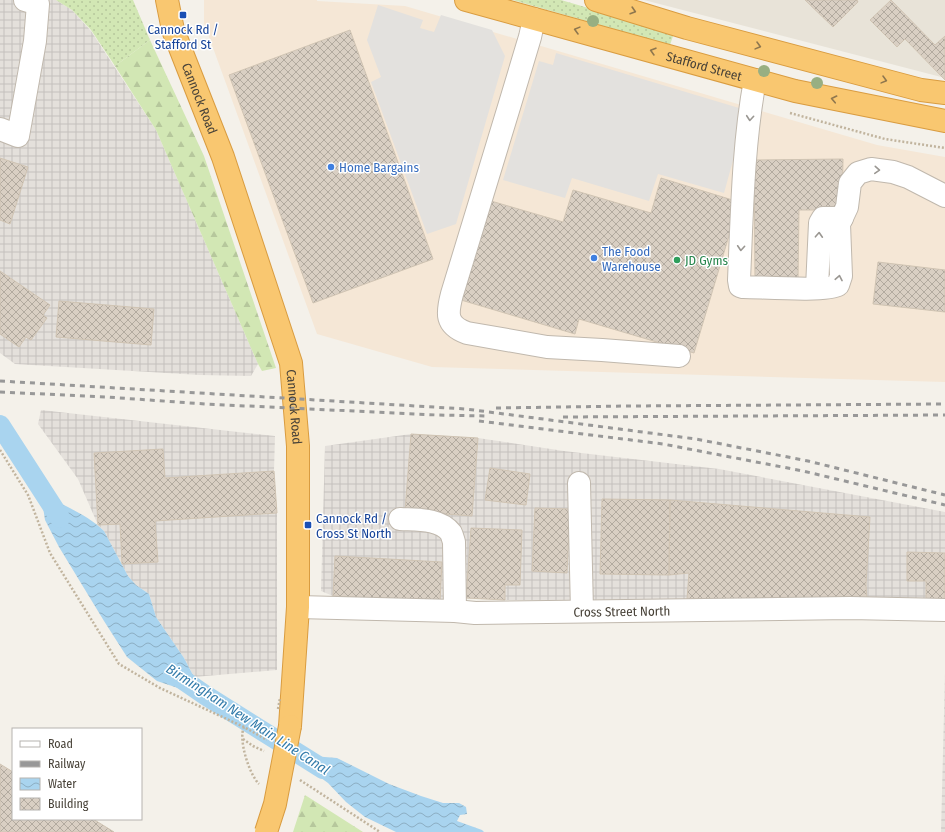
<svg xmlns="http://www.w3.org/2000/svg" width="945" height="832" viewBox="0 0 945 832" font-family="'Fira Sans Condensed',sans-serif">
  <style>
    .residential { fill: #e8e3d8 }
    .commercial { fill: #f5e7d6 }
    .industrial { fill: url(#industrial-grid) }
    .grass { fill: url(#grass-dots) }
    .forest { fill: url(#forest-firs) }
    .parking { fill: #e3e1de }
    .water { fill: url(#water-waves) }
    .lines { fill: none; stroke-linecap: round; stroke-linejoin: round }
    .canal { stroke: #a9d4ef; stroke-width: 20 }
    .building { fill: url(#building-cross-hatch); stroke: #d0c4b3 }
    .minor-casing { stroke: #c0b8ad; stroke-width: 24 }
    .highway-casing { stroke: #d99c40; stroke-width: 24 }
    .path { stroke: #c1b49e; stroke-width: 2.5; stroke-dasharray: 2 2; stroke-linecap: butt }
    .minor { stroke: #fff; stroke-width: 22 }
    .highway { stroke: #f9c770; stroke-width: 22 }
    .rail { stroke: #989898; stroke-width: 3; stroke-dasharray: 5 5; stroke-linecap: butt }
    .highway-bridge-casing { stroke: #d99c40; stroke-width: 24; stroke-linecap: butt }
    .path-bridge { stroke: #c1b49e; stroke-width: 2.5; stroke-dasharray: 2 2; stroke-linecap: butt }
    .highway-bridge { stroke: #f9c770; stroke-width: 22 }
    .tree { fill: #98af82 }
    .oneway { stroke: #8f774e }
    .oneway2 { stroke: #9a9792 }
    .transit-dot { fill: #1a4fb4; stroke: #fff; stroke-width: 1.5 }
    .shop-dot { fill: #3f7fe0; stroke: #fff; stroke-width: 1.5 }
    .leisure-dot { fill: #2e9e5b; stroke: #fff; stroke-width: 1.5 }
    .labels { text-anchor: middle; stroke-width: 3; stroke-linejoin: round; paint-order: stroke }
    .transit-label { font-size: 13px; fill: #164399; stroke: #fff }
    .street-label { font-size: 13px; fill: #484238; stroke: #fff }
    .shop-label { font-size: 13px; fill: #366cbe; stroke: #fff; text-anchor: start }
    .leisure-label { font-size: 13px; fill: #27864d; stroke: #fff; text-anchor: start }
    .water-label { font-size: 14px; font-style: italic; fill: #327baa; stroke: #fff }
  </style>
  <defs>
    <pattern id="industrial-grid" width="8" height="8" patternUnits="userSpaceOnUse"><rect width="8" height="8" fill="#e4e0db"/><path d="M0 4h8M4 0v8" fill="none" stroke="#c5c1bd"/></pattern>
    <pattern id="grass-dots" width="8" height="8" patternUnits="userSpaceOnUse"><rect width="8" height="8" fill="#d2e7b4"/><path d="M2 2h.1M6 6h.1" fill="none" stroke="#b6c79c" stroke-width="1.8" stroke-linecap="round"/></pattern>
    <pattern id="forest-firs" width="22" height="20" patternUnits="userSpaceOnUse"><rect width="22" height="20" fill="#d2e7b4"/><path d="M5 1l3.5 6h-7zM16 11l3.5 6h-7z" fill="#b6c79c"/></pattern>
    <pattern id="water-waves" width="16" height="10" patternUnits="userSpaceOnUse"><rect width="16" height="10" fill="#a9d4ef"/><path d="M0 5q4-4 8 0t8 0" fill="none" stroke="#8caec3"/></pattern>
    <pattern id="building-cross-hatch" width="8" height="8" patternUnits="userSpaceOnUse"><rect width="8" height="8" fill="#d9cfc3"/><path d="M0 0l8 8M0 8l8-8" fill="none" stroke="#b2aa9f"/></pattern>
  </defs>
  <rect width="100%" height="100%" fill="#f4f1ea"/>
  <path class="residential" d="M 644,0 L 945,0 L 945,78 Z"/>
  <path class="commercial" d="M 204,0 L 317,0 L 317,1 L 405,6 L 877,145 L 945,157 L 945,382 L 432,367 L 317,334 L 204,23 Z"/>
  <path class="industrial" d="M 0,0 L 56,0 L 72,10 L 91,31 L 156,130 L 258,364 L 251,376 L 200,375 L 15,364 L 0,353 Z
    M 41,410 L 275,436 L 274,471 L 277,513 L 277,670 L 194,677 L 184,658 L 156,617 L 149,594 L 136,585 L 128,576 L 104,531 L 98,525 L 78,479 L 38,424 Z
    M 411,434 L 478,438 L 564,451 L 719,469 L 945,512 L 945,599 L 505,600 L 466,598 L 440,602 L 333,596 L 321,591 L 325,446 Z
    M 945,673 L 945,832 L 941,832 Z"/>
  <path class="grass" d="M 56,0 L 133,0 L 150,40 L 115,66 L 91,30 L 72,10 Z
    M 513,0 L 561,0 L 674,33 L 670,45 Z"/>
  <path class="forest" d="M 150,40 L 204,156 L 276,368 L 262,371 L 258,364 L 156,130 L 115,66 Z
    M 305,795 L 363,832 L 293,832 Z"/>
  <path class="parking" d="M 378,5 L 423,20 L 420,28 L 434,32 L 441,15 L 492,30 L 505,56 L 456,224 L 427,234 L 371,82 L 381,77 L 367,40 Z
    M 556,53 L 739,108 L 745,117 L 724,193 L 658,174 L 649,201 L 572,178 L 565,198 L 503,180 L 539,61 L 553,65 Z"/>
  <path class="water" d="M 45,496 C 65,506 88,515 104,531 L 128,576 L 136,585 L 149,594 L 156,617 L 184,658 L 194,677 L 195,688 L 184,690 L 157,681 L 127,657 L 104,621 L 59,547 L 45,520 L 43,507 Z
    M 300,755 L 337,758 L 389,784 L 421,796 L 443,803 L 459,803 L 466,807 L 467,814 L 460,815 L 457,821 L 482,830 L 484,832 L 396,832 L 365,817 L 346,802 L 328,783 L 310,770 Z"/>
  <g class="lines">
    <path class="canal" d="M 0,425 L 60,518
      M 173,673 L 205,695 L 323,769"/>
  </g>
  <path class="building" d="M 805,0 L 857,0 L 858,2 L 833,27 Z
    M 891,0 L 935,45 L 945,36 L 945,80 L 905,39 L 897,47 L 870,20 Z
    M 350,30 L 433,259 L 313,303 L 229,75 Z
    M 0,158 L 28,167 L 10,224 L 0,220 Z
    M 843,159 L 842,210 L 799,210 L 798,280 L 755,280 L 754,160 Z
    M 661,178 L 739,202 L 694,353 L 579,319 L 575,334 L 461,300 L 491,201 L 563,222 L 573,190 L 651,213 Z
    M 878,262 L 945,270 L 945,312 L 873,304 Z
    M 0,271 L 50,305 L 43,315 L 47,318 L 31,340 L 26,337 L 19,347 L 0,334 Z
    M 59,301 L 154,309 L 151,345 L 56,337 Z
    M 411,434 L 478,438 L 472,516 L 405,511 Z
    M 163,449 L 165,478 L 274,471 L 277,513 L 155,521 L 158,562 L 122,564 L 120,524 L 98,525 L 94,453 Z
    M 490,468 L 530,474 L 526,505 L 485,500 Z
    M 602,499 L 670,500 L 669,575 L 600,574 Z
    M 670,500 L 870,517 L 866,585 L 867,599 L 687,599 L 689,573 L 669,575 Z
    M 535,508 L 570,509 L 567,573 L 532,571 Z
    M 471,528 L 522,530 L 520,585 L 505,585 L 505,600 L 466,598 Z
    M 907,552 L 945,553 L 945,599 L 926,599 L 926,581 L 907,581 Z
    M 335,556 L 442,562 L 440,602 L 333,596 Z
    M 0,764 L 13,772 L 13,819 L 93,819 L 114,832 L 0,832 Z"/>
  <g class="lines">
    <g class="minor-casing">
      <g id="minor">
        <path d="M 534,19 L 530,37 L 509,107 L 452,294 C 447,313 445,325 467,333 L 547,347 L 602,350 L 679,356"/>
        <path d="M 755,80 C 743,145 742,213 739,280 L 740,286 L 743,287 C 760,287 827,292 838,285 L 841,276 L 839,224 L 847,207 L 850,183 L 858,173 L 871,169 L 893,172 L 908,177 L 945,196"/>
        <path d="M 0,129 L 18,136 L 35,41 L 38,4 L 25,0"/>
        <path d="M 817,288 L 820,223 L 823,218 L 842,218"/>
        <path d="M 579,483 L 582,611"/>
        <path d="M 400,519 C 416,520 440,518 451,533 C 452,535 453,539 454,542 L 455,611"/>
        <path id="s1" d="M 298,607 L 455,611 L 475,613 L 850,608 L 945,610"/>
      </g>
    </g>
    <g class="highway-casing">
      <g id="highway">
        <path id="s2" d="M 167,0 L 173,30 L 223,157 L 291,363 L 298,446 L 298,607 L 290,726"/>
        <path id="s3" d="M 466,0 L 795,91 L 945,121"/>
        <path d="M 596,0 L 687,28 L 921,90 L 945,93"/>
      </g>
    </g>
    <path class="path" d="M 790,113 L 885,139 L 945,148
      M 0,450 L 28,495 L 50,553 L 119,664 L 160,688 L 244,727 L 267,740
      M 244,727 C 238,739 249,774 259,784
      M 243,739 L 253,746 L 264,751
      M 300,780 L 380,832"/>
    <use href="#minor" class="minor"/>
    <use href="#highway" class="highway"/>
    <path class="rail" d="M 0,381 L 466,409 L 696,439 L 808,461 L 945,495
      M 0,392 L 107,397 L 205,404 L 437,415 L 487,416
      M 496,408 L 627,406 L 945,404
      M 563,417 L 945,415
      M 479,421 L 663,444 L 803,471 L 945,505"/>
    <g class="highway-bridge-casing">
      <path id="highway-bridge" d="M 266,832 L 275,804 L 290,726"/>
    </g>
    <path class="path-bridge" d="M 278,709 L 280,698"/>
    <use href="#highway-bridge" class="highway-bridge"/>
  </g>
  <g class="tree">
    <circle cx="593" cy="21" r="6"/>
    <circle cx="764" cy="71" r="6"/>
    <circle cx="817" cy="83" r="6"/>
  </g>
  <defs><path id="oneway-chevron" d="M-2-3.5L2.5 0L-2 3.5" fill="none" stroke-width="1.6" stroke-linecap="round" stroke-linejoin="round"/></defs>
  <g class="oneway">
    <use href="#oneway-chevron" transform="translate(633 11) rotate(17)"/>
    <use href="#oneway-chevron" transform="translate(577 30) rotate(-165)"/>
    <use href="#oneway-chevron" transform="translate(758 46) rotate(15)"/>
    <use href="#oneway-chevron" transform="translate(653 51) rotate(-164)"/>
    <use href="#oneway-chevron" transform="translate(884 80) rotate(15)"/>
    <use href="#oneway-chevron" transform="translate(834 99) rotate(-168)"/>
  </g>
  <g class="oneway2">
    <use href="#oneway-chevron" transform="translate(750 118) rotate(95)"/>
    <use href="#oneway-chevron" transform="translate(877 170) rotate(4)"/>
    <use href="#oneway-chevron" transform="translate(819 235) rotate(-87)"/>
    <use href="#oneway-chevron" transform="translate(741 248) rotate(94)"/>
    <use href="#oneway-chevron" transform="translate(839 278) rotate(-79)"/>
  </g>
  <g class="transit-dot">
    <rect x="179" y="11" width="8" height="8" rx="2"/>
    <rect x="304" y="521" width="8" height="8" rx="2"/>
  </g>
  <g class="shop-dot">
    <circle cx="331" cy="167" r="4"/>
    <circle cx="594" cy="258" r="4"/>
  </g>
  <circle class="leisure-dot" cx="677" cy="260" r="4"/>
  <g class="labels">
    <g class="transit-label">
      <text x="183" y="34">Cannock Rd /<tspan x="183" dy="15">Stafford St</tspan></text>
      <text x="316" y="523" text-anchor="start">Cannock Rd /<tspan x="316" dy="15">Cross St North</tspan></text>
    </g>
    <g class="street-label">
      <text dy="5" stroke="none"><textPath href="#s3" startOffset="247">Stafford Street</textPath></text>
      <text dy="5" stroke="none"><textPath href="#s2" startOffset="104">Cannock Road</textPath></text>
      <text dy="5" stroke="none"><textPath href="#s2" startOffset="428">Cannock Road</textPath></text>
      <text dy="5" stroke="none"><textPath href="#s1" startOffset="324">Cross Street North</textPath></text>
    </g>
    <g class="shop-label">
      <text x="339" y="172">Home Bargains</text>
      <text x="602" y="256">The Food<tspan x="602" dy="15">Warehouse</tspan></text>
    </g>
    <g class="leisure-label">
      <text x="685" y="265">JD Gyms</text>
    </g>
    <g class="water-label">
      <text transform="translate(248 719) rotate(33)" y="5">Birmingham New Main Line Canal</text>
    </g>
  </g>
  <rect x="12" y="728" width="130" height="92" fill="#ffffff" stroke="#b6b3af"/>
  <rect x="20" y="741" width="20" height="6" fill="#ffffff" stroke="#b6b3af"/>
  <text x="48" y="748" font-size="12" fill="#484238">Road</text>
  <rect x="20" y="761" width="20" height="6" fill="#989898" stroke="#b6b3af"/>
  <text x="48" y="768" font-size="12" fill="#484238">Railway</text>
  <rect x="20" y="778" width="20" height="12" fill="url(#water-waves)" stroke="#b6b3af"/>
  <text x="48" y="788" font-size="12" fill="#484238">Water</text>
  <rect x="20" y="798" width="20" height="12" fill="url(#building-cross-hatch)" stroke="#b6b3af"/>
  <text x="48" y="808" font-size="12" fill="#484238">Building</text>
</svg>
